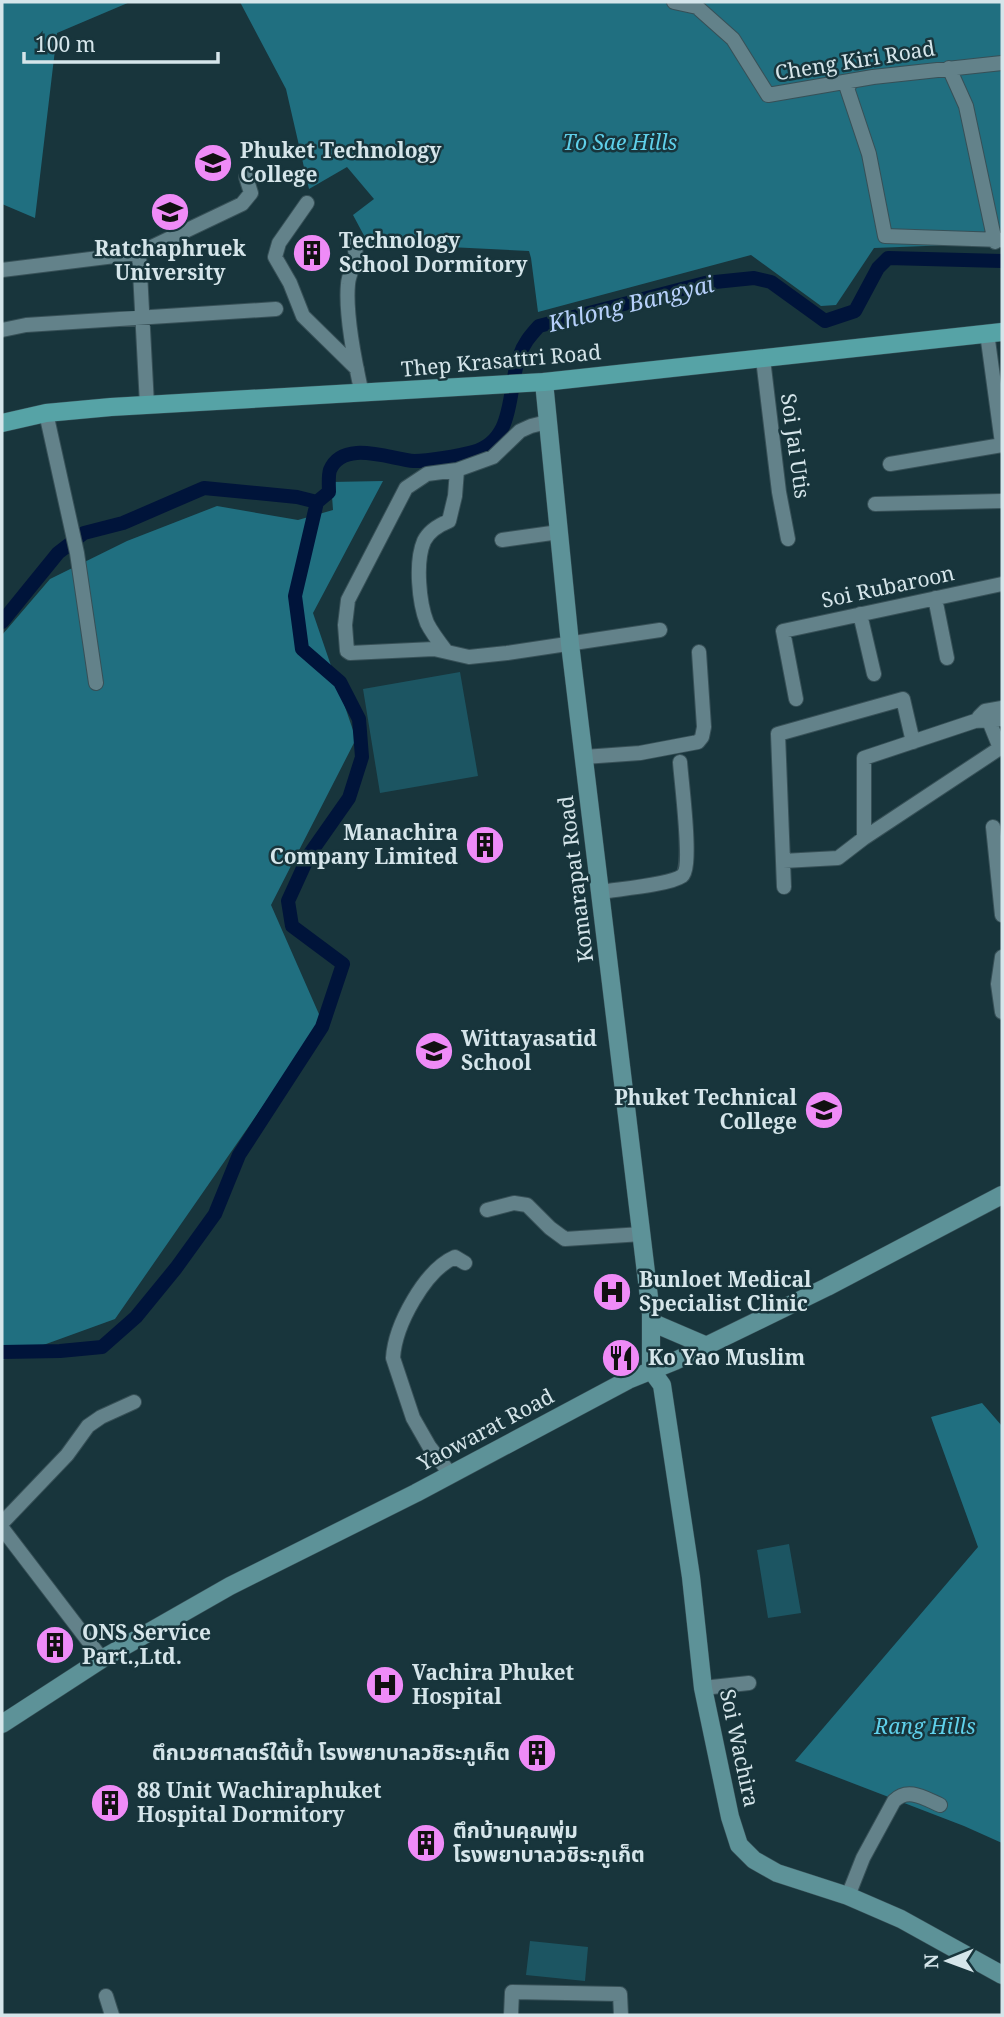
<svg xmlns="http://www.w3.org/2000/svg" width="1004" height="2017" viewBox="0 0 1004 2017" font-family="'Noto Serif','Noto Sans Thai',serif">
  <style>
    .green { fill: #1c5562 }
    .forest { fill: #206f80 }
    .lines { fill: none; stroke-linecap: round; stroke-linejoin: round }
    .canal { stroke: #00143a; stroke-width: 14 }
    .street-casing { stroke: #375057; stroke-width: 16 }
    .secondary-casing { stroke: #375057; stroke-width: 19 }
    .primary-casing { stroke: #375057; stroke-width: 19 }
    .street { stroke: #63828a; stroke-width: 14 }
    .secondary { stroke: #5d9298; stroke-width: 18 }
    .primary { stroke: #56a3a6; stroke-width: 18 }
    .labels { text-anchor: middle; stroke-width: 5; stroke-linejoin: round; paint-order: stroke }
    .street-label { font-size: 21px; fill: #d5e5ea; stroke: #18353c }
    .park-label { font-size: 21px; font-style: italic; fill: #5fd0ea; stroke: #18353c }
    .poi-label { font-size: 21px; font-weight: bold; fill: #d5e5ea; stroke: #18353c; text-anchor: start }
    .water-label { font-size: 23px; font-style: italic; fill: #b6d0fa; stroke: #18353c }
  </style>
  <rect width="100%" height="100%" fill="#18353c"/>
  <path class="green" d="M 460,672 L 478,776 L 380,793 L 363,689 Z
    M 789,1544 L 801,1613 L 768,1618 L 757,1550 Z
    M 530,1941 L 588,1947 L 585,1981 L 526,1975 Z"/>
  <path class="forest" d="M 2,2 L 130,2 L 57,33 L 35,218 L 2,204 Z
    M 240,2 L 1002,2 L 1002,243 L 874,248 L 836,305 L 821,306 L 751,255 L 538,312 L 531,258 L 529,251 L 368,243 L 353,215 L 374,199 L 347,167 L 309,189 L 286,89 Z
    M 383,481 L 313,613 L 356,739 L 271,905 L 322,1021 L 115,1319 L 2,1360 L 2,635 L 50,579 L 127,541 L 217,506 L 298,520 L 333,510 L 331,482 Z
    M 982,1403 L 1002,1426 L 1002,1843 L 964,1826 L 795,1761 L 978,1547 L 931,1417 Z"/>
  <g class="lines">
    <path class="canal" d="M 2,622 L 58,553 L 84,533 L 123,523 L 204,488 L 297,497 L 317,502 L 329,492 C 329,486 328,476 330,470 C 343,439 390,459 414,461 C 429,461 458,456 473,452 C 516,440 507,391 519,357 C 523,344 530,336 539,326 L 705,283 L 754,278 L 771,282 L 825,321 L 855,311 L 878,268 L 888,258 L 1002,261
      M 2,1352 L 60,1351 L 102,1347 L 136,1317 L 176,1268 L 215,1214 L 239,1155 L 322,1027 L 343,964 L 292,926 L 288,901 L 309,855 L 349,798 L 362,757 L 359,719 L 340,682 L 302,649 L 295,596 L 317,502"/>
    <g class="street-casing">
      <path id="street" d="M 674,2 L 697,7 L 733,39 L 768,95 L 873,77 L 1002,63
        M 949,68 L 966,106 L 995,242
        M 852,81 L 847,88 L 869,154 L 885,236 L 1002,240
        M 307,203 L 279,243 L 275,257 L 290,283 L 303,316 L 357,369
        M 351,242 C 363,257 349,268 348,284 C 345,315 355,363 362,394
        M 139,253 L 147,405
        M 2,270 L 139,253 L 242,204 L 251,193 L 246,177
        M 2,330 L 26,325 L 276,309
        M 987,333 L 1002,443
        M 763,359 L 779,492 L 788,539
        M 46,413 L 77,553 L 96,683
        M 547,422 L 531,426 L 520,431 L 493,457 L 457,470 L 427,474 L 406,488 L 348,600 L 345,625 L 347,651 L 350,653 L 434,649 L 469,657 L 507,653 L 660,630
        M 890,464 L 1002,445
        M 875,504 L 1002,501
        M 502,540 L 559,532
        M 935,598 L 947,658
        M 860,614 L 874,674
        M 446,651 C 439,642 432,633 427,623 C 419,603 415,562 424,541 C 429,531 439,525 449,521 L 455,496 L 457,470
        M 796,699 L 783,631 L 1002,584
        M 979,717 L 985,711 L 1002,708
        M 584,757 L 640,753 L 698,742 L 702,737 L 704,727 L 699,652
        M 993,827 L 1002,915
        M 864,838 L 864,758 L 975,721 L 1002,719
        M 783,861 L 838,858 L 864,838 L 1000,748 L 985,711
        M 784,887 L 778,734 L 903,699 L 913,742
        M 601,892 C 618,889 669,885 682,876 C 693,868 681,779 680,762
        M 1002,957 L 998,984 L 1002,1012
        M 487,1210 L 514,1203 L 527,1205 L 550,1228 L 565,1239 L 642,1234
        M 451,1475 L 429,1446 L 413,1418 L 393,1358 C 395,1325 425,1270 455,1257 L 465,1263
        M 2,1523 L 67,1455 L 88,1426 L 101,1417 L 134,1402
        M 2,1528 L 102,1659
        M 703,1688 L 749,1683
        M 848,1896 L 863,1858 L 894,1801 C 908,1787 924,1798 940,1805
        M 106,1996 L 112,2015
        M 511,2015 L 512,1992 L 620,1994 L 621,2015"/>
    </g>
    <g class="secondary-casing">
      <path id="secondary" d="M 544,382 L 570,644 L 651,1314 L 651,1370
        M 651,1322 L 707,1346
        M 651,1370 L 662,1385 L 691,1577 L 703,1688 L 730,1817 L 739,1845 L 754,1860 L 777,1873 L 848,1896 L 901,1919 L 1002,1975
        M 2,1724 L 102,1659 L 230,1586 L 416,1493 L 628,1380 L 675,1361 L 827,1287 L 1002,1195"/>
    </g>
    <g class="primary-casing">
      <path id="primary" d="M 2,423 L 46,413 L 111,407 L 544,382 L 1002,332"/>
    </g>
    <use href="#street" class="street"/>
    <use href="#secondary" class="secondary"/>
    <use href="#primary" class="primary"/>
  </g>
  <defs>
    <g id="university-disc" transform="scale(2.0125)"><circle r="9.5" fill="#ef8bf7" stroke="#18353c"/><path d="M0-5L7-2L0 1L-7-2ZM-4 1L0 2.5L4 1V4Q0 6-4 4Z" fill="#111"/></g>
    <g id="building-disc" transform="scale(2.0125)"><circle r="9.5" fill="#ef8bf7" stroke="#18353c"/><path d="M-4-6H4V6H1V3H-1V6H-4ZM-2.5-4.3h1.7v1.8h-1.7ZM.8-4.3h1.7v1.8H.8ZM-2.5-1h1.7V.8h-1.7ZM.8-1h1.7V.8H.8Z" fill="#111"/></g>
    <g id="school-disc" transform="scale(2.0125)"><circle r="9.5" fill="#ef8bf7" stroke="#18353c"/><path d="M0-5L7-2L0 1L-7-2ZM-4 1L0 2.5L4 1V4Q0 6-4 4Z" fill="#111"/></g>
    <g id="hospital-disc" transform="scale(2.0125)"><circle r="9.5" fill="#ef8bf7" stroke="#18353c"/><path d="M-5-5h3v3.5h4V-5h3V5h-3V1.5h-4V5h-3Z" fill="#111"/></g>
    <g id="restaurant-disc" transform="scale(2.0125)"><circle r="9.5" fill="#ef8bf7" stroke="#18353c"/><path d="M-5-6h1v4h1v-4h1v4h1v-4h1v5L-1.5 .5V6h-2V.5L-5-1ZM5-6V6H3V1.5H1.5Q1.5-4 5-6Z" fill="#111"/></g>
  </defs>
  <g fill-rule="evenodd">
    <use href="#university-disc" x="213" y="163"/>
    <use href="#university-disc" x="170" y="212"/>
    <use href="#building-disc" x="312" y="253"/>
    <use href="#building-disc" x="485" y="845"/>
    <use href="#school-disc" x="434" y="1051"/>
    <use href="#university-disc" x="824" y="1110"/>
    <use href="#hospital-disc" x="612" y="1292"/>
    <use href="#restaurant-disc" x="621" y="1358"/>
    <use href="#building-disc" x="55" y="1645"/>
    <use href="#hospital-disc" x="385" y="1685"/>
    <use href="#building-disc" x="537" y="1753"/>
    <use href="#building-disc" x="110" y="1803"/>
    <use href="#building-disc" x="426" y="1843"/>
  </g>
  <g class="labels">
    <g class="street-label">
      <text transform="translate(855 61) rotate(-9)" y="7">Cheng Kiri Road</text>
      <text transform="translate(501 361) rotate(-5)" y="7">Thep Krasattri Road</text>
      <text transform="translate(795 446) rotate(82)" y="7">Soi Jai Utis</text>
      <text transform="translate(888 587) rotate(-12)" y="7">Soi Rubaroon</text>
      <text transform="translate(576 879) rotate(-97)" y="7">Komarapat Road</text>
      <text transform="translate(486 1430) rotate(-28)" y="7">Yaowarat Road</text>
      <text transform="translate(739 1748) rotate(78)" y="7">Soi Wachira</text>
    </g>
    <g class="park-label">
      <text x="620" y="150">To Sae Hills</text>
      <text x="925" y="1734">Rang Hills</text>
    </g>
    <g class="poi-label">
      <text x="240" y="158">Phuket Technology<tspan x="240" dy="24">College</tspan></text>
      <text x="339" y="248">Technology<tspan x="339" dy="24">School Dormitory</tspan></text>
      <text x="170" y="256" text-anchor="middle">Ratchaphruek<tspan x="170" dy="24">University</tspan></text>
      <text x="458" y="840" text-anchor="end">Manachira<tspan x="458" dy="24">Company Limited</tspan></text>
      <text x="461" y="1046">Wittayasatid<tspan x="461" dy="24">School</tspan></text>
      <text x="797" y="1105" text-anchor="end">Phuket Technical<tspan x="797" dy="24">College</tspan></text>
      <text x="639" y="1287">Bunloet Medical<tspan x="639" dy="24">Specialist Clinic</tspan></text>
      <text x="648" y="1365">Ko Yao Muslim</text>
      <text x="82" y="1640">ONS Service<tspan x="82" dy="24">Part.,Ltd.</tspan></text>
      <text x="412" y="1680">Vachira Phuket<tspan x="412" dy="24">Hospital</tspan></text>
      <text x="510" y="1760" text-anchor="end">ตึกเวชศาสตร์ใต้น้ำ โรงพยาบาลวชิระภูเก็ต</text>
      <text x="137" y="1798">88 Unit Wachiraphuket<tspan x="137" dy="24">Hospital Dormitory</tspan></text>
      <text x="453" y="1838">ตึกบ้านคุณพุ่ม<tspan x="453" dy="24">โรงพยาบาลวชิระภูเก็ต</tspan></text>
    </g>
    <g class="water-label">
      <text transform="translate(631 304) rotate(-14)" y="8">Khlong Bangyai</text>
    </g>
  </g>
  <rect width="1004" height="2017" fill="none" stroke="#d5e5ea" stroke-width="7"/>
  <g transform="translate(948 1961) rotate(269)" stroke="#18353c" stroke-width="5" paint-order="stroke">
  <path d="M0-5L12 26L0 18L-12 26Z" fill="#d5e5ea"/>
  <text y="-10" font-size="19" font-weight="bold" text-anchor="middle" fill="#d5e5ea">N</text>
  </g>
  <path d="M24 52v10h194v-10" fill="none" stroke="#d5e5ea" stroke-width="3.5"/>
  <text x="35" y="52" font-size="21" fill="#d5e5ea" stroke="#18353c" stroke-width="5" paint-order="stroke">100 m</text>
</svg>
